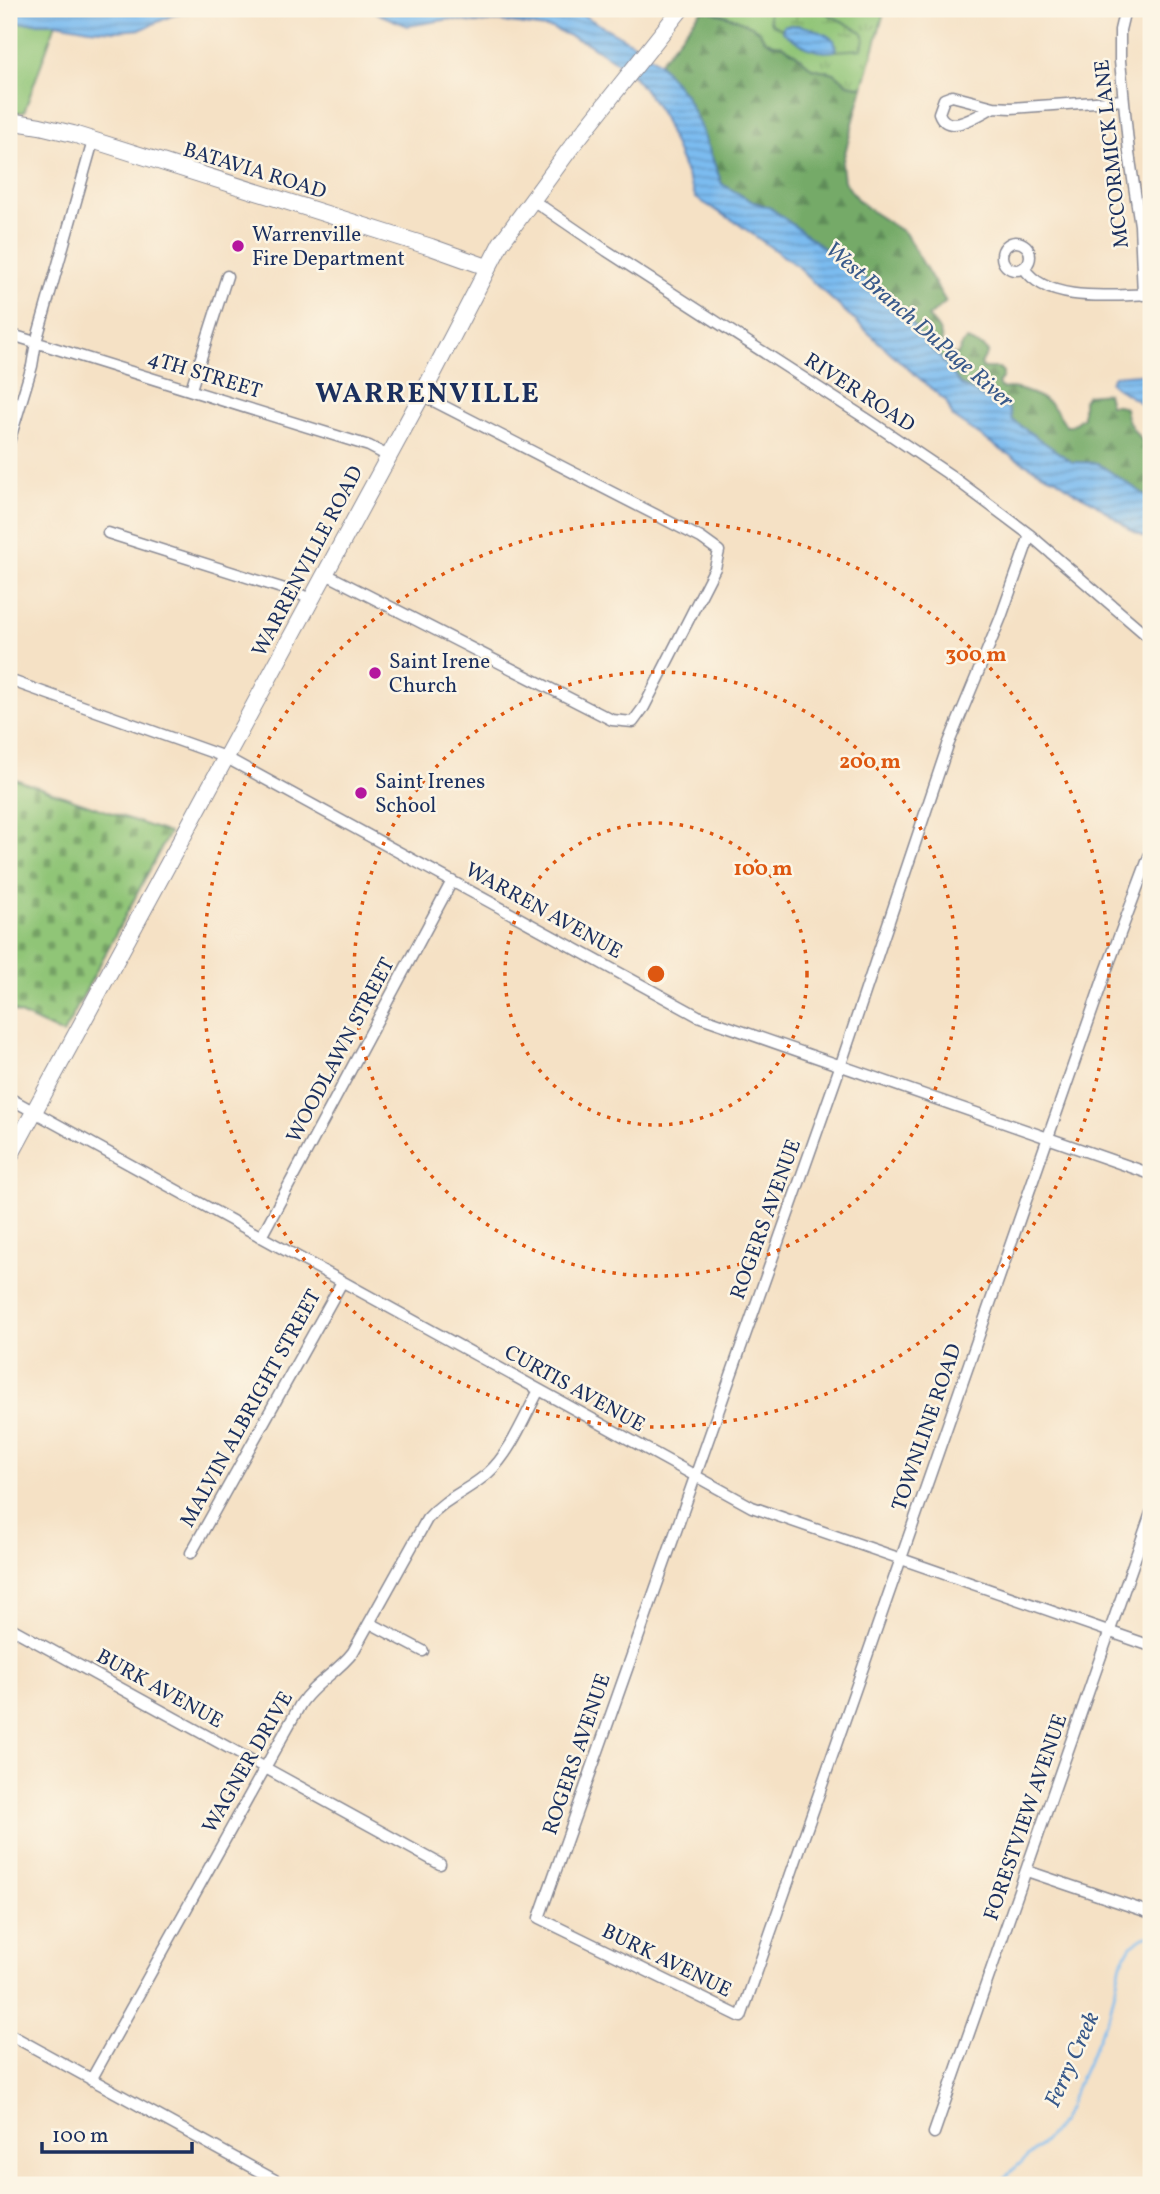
<svg xmlns="http://www.w3.org/2000/svg" width="1160" height="2194" viewBox="0 0 1160 2194" font-family="Vollkorn,serif">
  <style>
    .grass { fill: url(#grass-tufts); stroke: #567a6a; stroke-width: 2 }
    .forest { fill: url(#forest-firs); stroke: #486c63; stroke-width: 2 }
    .wetland { fill: url(#wetland-marsh); stroke: #567a6a; stroke-width: 2 }
    .cemetery { fill: url(#cemetery-stones); stroke: #567a6a; stroke-width: 2 }
    .green { fill: #90c577; stroke: #567a6a; stroke-width: 2 }
    .water { fill: url(#water-rules); stroke: #4c76a7; stroke-width: 2 }
    .lines { fill: none; stroke-linecap: round; stroke-linejoin: round }
    .stream { stroke: #7cbcf0; stroke-width: 2.5 }
    .minor-casing { stroke: #888892; stroke-width: 13 }
    .secondary-casing { stroke: #888892; stroke-width: 18 }
    .minor { stroke: #fff; stroke-width: 10 }
    .secondary { stroke: #fff; stroke-width: 16 }
    .ring { fill: none; stroke: #de5710; stroke-width: 3.5; stroke-dasharray: 3.5 7 }
    .poi-dot { fill: #b5179e; stroke: #fcf5e5; stroke-width: 2.5 }
    .labels { text-anchor: middle; stroke-width: 5; stroke-linejoin: round; paint-order: stroke }
    .street-label { font-size: 21px; fill: #1b2f5e; stroke: #fcf5e5 }
    .poi-label { font-size: 21px; fill: #1b2f5e; stroke: #fcf5e5; text-anchor: start }
    .water-label { font-size: 23px; font-style: italic; fill: #38598a; stroke: #fcf5e5 }
    .district-label { font-size: 28px; font-weight: bold; letter-spacing: 2px; fill: #1b2f5e; stroke: #fcf5e5 }
    .centre { fill: #de5710; stroke: #fcf5e5; stroke-width: 3.5 }
    .ring-label { font-size: 21px; text-anchor: middle; font-weight: bold; fill: #de5710; stroke: #fcf5e5; stroke-width: 5; stroke-linejoin: round; paint-order: stroke }
  </style>
  <defs>
    <pattern id="grass-tufts" width="24" height="20" patternUnits="userSpaceOnUse" patternTransform="scale(1.75)"><rect width="24" height="20" fill="#90c577"/><path d="M3 7l-1-3M5 7V3M7 7l1-3M15 17l-1-3M17 17v-4M19 17l1-3" fill="none" stroke="#75a065"/></pattern>
    <pattern id="forest-firs" width="22" height="20" patternUnits="userSpaceOnUse" patternTransform="scale(1.75)"><rect width="22" height="20" fill="#74aa68"/><path d="M5 1l3.5 6h-7zM16 11l3.5 6h-7z" fill="#5e8b59"/></pattern>
    <pattern id="wetland-marsh" width="20" height="14" patternUnits="userSpaceOnUse" patternTransform="scale(1.75)"><rect width="20" height="14" fill="#90c577"/><path d="M1 5h8M5 5V1M11 12h8M15 12V8" fill="none" stroke="#75a065"/></pattern>
    <pattern id="cemetery-stones" width="16" height="16" patternUnits="userSpaceOnUse" patternTransform="scale(1.75)"><rect width="16" height="16" fill="#90c577"/><path d="M2 7V4a2 2 0 0 1 4 0v3zM10 15v-3a2 2 0 0 1 4 0v3z" fill="#75a065"/></pattern>
    <pattern id="water-rules" width="6" height="5" patternUnits="userSpaceOnUse" patternTransform="scale(1.75)"><rect width="6" height="5" fill="#7cbcf0"/><path d="M0 2.5h6" fill="none" stroke="#6599c6"/></pattern>
  </defs>
  <rect width="100%" height="100%" fill="#fcf5e5"/>
  <filter id="ink" filterUnits="userSpaceOnUse"><feTurbulence type="fractalNoise" baseFrequency=".0143" numOctaves="2"/><feDisplacementMap in="SourceGraphic" scale="14" xChannelSelector="R" yChannelSelector="G"/><feConvolveMatrix kernelMatrix="1 2 1 2 8 2 1 2 1" color-interpolation-filters="sRGB"/></filter>
  <filter id="wash" filterUnits="userSpaceOnUse"><feTurbulence type="fractalNoise" baseFrequency=".00686" numOctaves="4" result="noise"/><feDisplacementMap in="SourceGraphic" scale="28" xChannelSelector="R" yChannelSelector="G"/><feGaussianBlur stdDeviation="1.57" result="paint"/><feColorMatrix in="noise" values="0 0 0 0 0 0 0 0 0 0 0 0 0 0 0 0 0 1.4 0 .05"/><feComposite in="paint" operator="in"/></filter>
  <g filter="url(#wash)">
    <rect width="100%" height="100%" fill="#f5e1c5"/>
    <path class="grass" d="M 708,9 L 885,9 L 863,87 L 848,84 L 834,73 L 812,68 L 796,54 L 781,45 L 773,44 L 764,39 L 759,31 L 736,19 Z"/>
    <path class="forest" d="M 703,9 L 736,19 L 752,26 L 759,31 L 764,39 L 773,44 L 781,45 L 796,54 L 812,68 L 834,73 L 848,84 L 863,87 L 842,164 L 844,181 L 857,199 L 874,213 L 905,233 L 946,302 L 928,317 C 939,328 941,331 943,348 L 952,354 L 958,354 L 962,344 L 967,340 L 983,347 L 988,352 L 981,363 L 983,368 L 999,368 L 1003,372 L 1003,377 L 998,383 L 1000,387 L 1004,389 C 1014,385 1039,396 1048,402 C 1053,405 1064,421 1066,426 L 1071,426 L 1083,417 L 1083,401 L 1087,395 L 1107,393 L 1110,405 L 1118,405 L 1125,408 C 1127,426 1140,438 1151,451 L 1151,499 L 1097,463 L 1072,462 L 1011,420 L 1003,404 L 995,403 L 961,385 L 938,355 L 927,345 L 901,309 L 886,295 L 769,207 L 753,202 L 722,184 L 700,126 L 685,95 L 659,63 Z"/>
    <path class="wetland" d="M 768,9 L 819,9 L 862,32 L 864,39 L 862,49 L 834,51 L 836,48 L 798,25 L 786,25 L 782,29 C 770,25 769,22 768,9 Z"/>
    <path class="cemetery" d="M 9,777 L 169,833 L 63,1034 L 9,1009 Z"/>
    <path class="green" d="M 9,9 L 61,9 L 24,112 L 9,113 Z"/>
    <path class="water" d="M 9,9 L 200,9 L 171,16 L 142,29 L 116,31 L 90,29 L 56,23 L 9,23 Z
      M 371,9 L 572,9 L 634,44 L 659,63 L 685,95 L 700,126 L 722,184 L 753,202 L 769,207 L 886,295 L 901,309 L 927,345 L 938,355 L 961,385 L 995,403 L 1007,405 L 1011,414 L 1012,420 L 1072,462 L 1097,463 L 1151,499 L 1151,541 L 1131,530 L 1092,501 L 1076,493 L 1056,479 L 1044,474 L 1004,452 L 953,417 L 946,401 L 905,366 L 805,275 L 801,269 L 737,223 L 696,198 L 663,117 L 648,94 L 634,77 L 619,64 L 587,43 L 553,29 L 497,21 L 475,23 L 450,19 L 408,26 L 381,15 Z
      M 786,25 C 805,25 819,29 834,40 L 836,48 L 834,51 C 813,55 799,43 783,32 L 783,27 Z
      M 1151,373 L 1151,413 C 1140,399 1122,394 1110,382 L 1114,376 Z"/>
    <g class="lines">
      <path class="stream" d="M 996,2185 L 1044,2142 L 1061,2122 L 1110,2012 L 1121,1963 L 1131,1946 L 1144,1937 L 1151,1935"/>
    </g>
  </g>
  <g filter="url(#ink)">
    <g class="lines">
      <g class="minor-casing">
        <path id="minor" d="M 1125,9 L 1120,30 L 1120,61 L 1129,153 L 1140,225 L 1143,295
          M 994,107 C 978,115 948,137 939,113 L 944,99 L 952,96 L 994,107 L 1011,108 L 1123,100
          M 531,199 L 607,251 L 870,421 L 950,475 L 1030,535 L 1151,639
          M1002 256a14 14 0 1 1 28 0a14 14 0 1 1-28 0Z
          M 1024,268 C 1047,304 1114,295 1151,294
          M 9,334 L 369,446 L 388,456
          M 191,389 L 227,276
          M 9,442 L 32,366 L 36,342 L 93,141
          M 108,533 L 297,593 L 310,599
          M 1030,535 L 1001,617 L 948,745 L 840,1067 L 539,1918 L 741,2017 L 1105,974 L 1151,851
          M 324,573 L 612,720 L 633,722 L 644,707 L 715,568 L 719,551 L 701,538 L 422,395
          M 9,680 L 225,757 L 698,1016 L 1151,1174
          M 9,1098 L 752,1507 L 1151,1646
          M 261,1237 L 452,881
          M 191,1553 L 342,1282
          M 370,1623 L 423,1651
          M 9,1627 L 440,1864
          M 1027,1871 L 1151,1913
          M 9,2034 L 284,2185
          M 91,2080 L 300,1705 C 314,1683 338,1672 353,1652 L 427,1519 C 446,1497 468,1491 488,1473 C 510,1454 525,1416 539,1390
          M 934,2133 L 1151,1513"/>
      </g>
      <g class="secondary-casing">
        <path id="secondary" d="M 9,121 L 40,126 L 73,134 L 431,247 L 487,267
          M 9,1158 L 422,395 L 501,243 L 569,150 L 681,9"/>
      </g>
      <use href="#minor" class="minor"/>
      <use href="#secondary" class="secondary"/>
    </g>
  </g>
  <g class="ring">
    <circle cx="656" cy="974" r="151"/>
    <circle cx="656" cy="974" r="302"/>
    <circle cx="656" cy="974" r="453"/>
  </g>
  <g class="poi-dot">
    <circle cx="238" cy="246" r="7"/>
    <circle cx="375" cy="673" r="7"/>
    <circle cx="361" cy="793" r="7"/>
  </g>
  <g class="labels">
    <g class="street-label">
      <text transform="translate(1111 154) rotate(-96)" y="7">MCCORMICK LANE</text>
      <text transform="translate(255 170) rotate(17)" y="7">BATAVIA ROAD</text>
      <text transform="translate(205 374) rotate(17)" y="7">4TH STREET</text>
      <text transform="translate(860 392) rotate(33)" y="7">RIVER ROAD</text>
      <text transform="translate(307 561) rotate(-62)" y="7">WARRENVILLE ROAD</text>
      <text transform="translate(544 910) rotate(29)" y="7">WARREN AVENUE</text>
      <text transform="translate(340 1050) rotate(-62)" y="7">WOODLAWN STREET</text>
      <text transform="translate(765 1219) rotate(-70)" y="7">ROGERS AVENUE</text>
      <text transform="translate(575 1388) rotate(29)" y="7">CURTIS AVENUE</text>
      <text transform="translate(250 1408) rotate(-61)" y="7">MALVIN ALBRIGHT STREET</text>
      <text transform="translate(926 1427) rotate(-71)" y="7">TOWNLINE ROAD</text>
      <text transform="translate(160 1688) rotate(29)" y="7">BURK AVENUE</text>
      <text transform="translate(576 1754) rotate(-71)" y="7">ROGERS AVENUE</text>
      <text transform="translate(247 1762) rotate(-60)" y="7">WAGNER DRIVE</text>
      <text transform="translate(1025 1817) rotate(-71)" y="7">FORESTVIEW AVENUE</text>
      <text transform="translate(667 1960) rotate(26)" y="7">BURK AVENUE</text>
    </g>
    <g class="poi-label">
      <text x="252" y="241">Warrenville<tspan x="252" dy="24">Fire Department</tspan></text>
      <text x="389" y="668">Saint Irene<tspan x="389" dy="24">Church</tspan></text>
      <text x="375" y="788">Saint Irenes<tspan x="375" dy="24">School</tspan></text>
    </g>
    <g class="water-label">
      <text transform="translate(920 324) rotate(41)" y="8">West Branch DuPage River</text>
      <text transform="translate(1071 2059) rotate(-66)" y="8">Ferry Creek</text>
    </g>
    <g class="district-label">
      <text x="428" y="402">WARRENVILLE</text>
    </g>
  </g>
  <circle cx="656" cy="974" r="10" class="centre"/>
  <g class="ring-label">
    <text x="976" y="661">300 m</text>
    <text x="870" y="768">200 m</text>
    <text x="763" y="875">100 m</text>
  </g>
  <rect width="1160" height="2194" fill="none" stroke="#fcf5e5" stroke-width="35"/>
  <path d="M42 2142v10h150v-10" fill="none" stroke="#1b2f5e" stroke-width="3.5"/>
  <text x="52" y="2142" font-size="21" fill="#1b2f5e" stroke="#fcf5e5" stroke-width="5" paint-order="stroke">100 m</text>
</svg>
